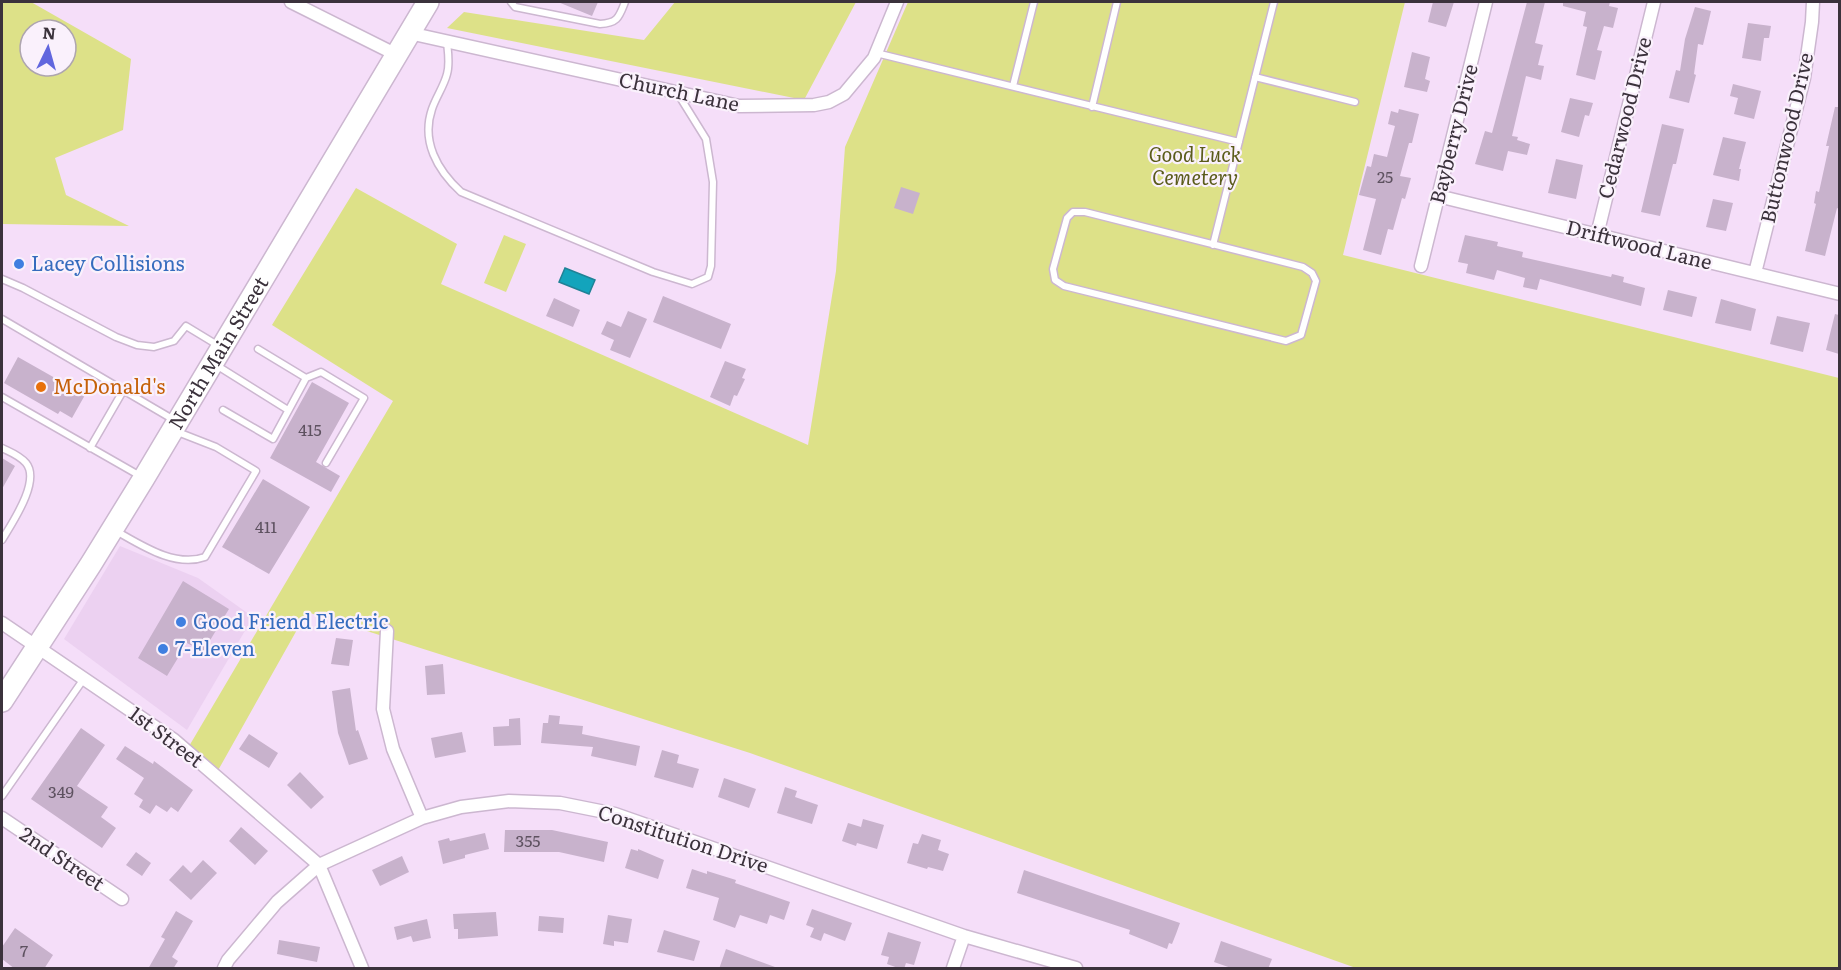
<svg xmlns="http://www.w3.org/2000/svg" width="1841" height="970" viewBox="0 0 1841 970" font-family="Literata,serif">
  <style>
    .built { fill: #ecd1f1 }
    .green { fill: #dde188; fill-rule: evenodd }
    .water { fill: #13a4bc; stroke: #1f8296; stroke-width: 1.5 }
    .building { fill: #c8b2cc }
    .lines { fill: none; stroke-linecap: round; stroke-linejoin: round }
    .lane-casing { stroke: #ccb7d0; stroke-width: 9 }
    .street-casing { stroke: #ccb7d0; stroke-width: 15 }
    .highway-casing { stroke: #ccb7d0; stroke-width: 24 }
    .lane { stroke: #fff; stroke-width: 6 }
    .street { stroke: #fff; stroke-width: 12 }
    .highway { stroke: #fff; stroke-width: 21 }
    .shop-dot { fill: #3f7fe0; stroke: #faf1fc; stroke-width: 2 }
    .food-dot { fill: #e8710a; stroke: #faf1fc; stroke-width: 2 }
    .labels { text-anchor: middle; stroke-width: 4.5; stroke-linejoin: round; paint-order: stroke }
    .number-label { font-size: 16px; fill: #5e5260 }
    .street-label { font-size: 20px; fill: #3b323c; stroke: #faf1fc }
    .park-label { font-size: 20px; font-style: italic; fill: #5a5b1a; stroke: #faf1fc }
    .shop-label { font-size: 20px; fill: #366cbe; stroke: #faf1fc; text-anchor: start }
    .food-label { font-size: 20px; fill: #c56008; stroke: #faf1fc; text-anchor: start }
  </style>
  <rect width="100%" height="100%" fill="#f5def9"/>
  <path class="built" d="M 120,546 L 198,578 L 253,617 L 187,730 L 64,639 Z"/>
  <path class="green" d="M 2,2 L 31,2 L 131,59 L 123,130 L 55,158 L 66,195 L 129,226 L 2,224 ZM 30,30 L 66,30 L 66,66 L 30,66 Z
    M 675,2 L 856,2 L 804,100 L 447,28 L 464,12 L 644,40 Z
    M 908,2 L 1405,2 L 1343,255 L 1839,378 L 1839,968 L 1356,968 L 750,753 L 307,612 L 216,774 L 185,753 L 393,401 L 272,325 L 356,188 L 457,244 L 441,284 L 808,445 L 836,271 L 845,147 Z
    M 504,235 L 526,244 L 506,292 L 484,283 Z"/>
  <path class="water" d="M 565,268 L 595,280 L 589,294 L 559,282 Z"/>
  <path class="building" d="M 558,2 L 598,2 L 592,16 Z
    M 1433,2 L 1454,2 L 1446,27 L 1428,22 Z
    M 1527,2 L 1545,2 L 1535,43 L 1543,45 L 1538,65 L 1544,66 L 1541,80 L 1526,76 L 1512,136 L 1518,137 L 1517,140 L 1530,144 L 1527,155 L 1508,151 L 1503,171 L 1475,164 L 1485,131 L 1492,133 Z
    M 1563,2 L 1610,2 L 1609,6 L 1618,8 L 1613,28 L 1604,26 L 1597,50 L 1602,51 L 1595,80 L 1576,75 L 1587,27 L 1583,26 L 1586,12 L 1563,6 Z
    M 1695,7 L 1711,11 L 1703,45 L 1698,44 L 1694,74 L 1696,75 L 1689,103 L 1669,98 L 1676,70 L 1680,71 L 1685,39 Z
    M 1748,23 L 1771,26 L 1769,38 L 1764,38 L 1761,61 L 1742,58 Z
    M 1412,52 L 1430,57 L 1425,79 L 1430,81 L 1427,92 L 1404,87 Z
    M 1733,84 L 1761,91 L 1754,119 L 1734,114 L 1738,98 L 1730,96 Z
    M 1570,98 L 1593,103 L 1589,116 L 1585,115 L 1579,137 L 1561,132 Z
    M 1835,107 L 1839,107 L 1839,209 L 1837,208 L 1825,256 L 1805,251 L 1816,204 L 1814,203 L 1816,191 L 1819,192 L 1829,146 L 1826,146 Z
    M 1399,109 L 1419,114 L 1412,143 L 1409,143 L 1400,176 L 1411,178 L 1405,199 L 1402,198 L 1393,230 L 1388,229 L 1381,255 L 1363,250 L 1376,199 L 1359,195 L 1367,166 L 1371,167 L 1374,154 L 1387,157 L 1395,126 L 1388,124 L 1391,111 L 1398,113 Z
    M 1662,124 L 1684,129 L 1676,164 L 1673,164 L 1660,216 L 1641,212 Z
    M 1723,137 L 1746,142 L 1739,169 L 1741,169 L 1739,181 L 1713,175 Z
    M 1556,159 L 1583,165 L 1576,199 L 1548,193 Z
    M 901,187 L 920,193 L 913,214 L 894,208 Z
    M 1713,199 L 1733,203 L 1726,231 L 1706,227 Z
    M 1465,235 L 1498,242 L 1497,246 L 1523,252 L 1522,257 L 1611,277 L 1612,274 L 1624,277 L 1623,282 L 1645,288 L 1641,306 L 1540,279 L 1537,290 L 1523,287 L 1525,278 L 1497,270 L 1494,280 L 1466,273 L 1468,264 L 1458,262 Z
    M 1668,290 L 1697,297 L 1692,317 L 1663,310 Z
    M 663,296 L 731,324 L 721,349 L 653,322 Z
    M 554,298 L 580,310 L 573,327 L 546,316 Z
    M 1721,299 L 1756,309 L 1751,331 L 1715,323 Z
    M 628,311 L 647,319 L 630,358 L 610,350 L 614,340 L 601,334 L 607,321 L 621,327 Z
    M 1835,314 L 1839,315 L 1839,354 L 1826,350 Z
    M 1777,316 L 1810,323 L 1803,352 L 1770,344 Z
    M 18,357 L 85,395 L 72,418 L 60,411 L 58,414 L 4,383 Z
    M 725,361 L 746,369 L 742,378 L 745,379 L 737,396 L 734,395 L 730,406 L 710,397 Z
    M 312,382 L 349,403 L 316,462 L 340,476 L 331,492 L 270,458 Z
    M 2,458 L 15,466 L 2,489 Z
    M 263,479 L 310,507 L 269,574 L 222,547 Z
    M 183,581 L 229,609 L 203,652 L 187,643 L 167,676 L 138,658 Z
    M 336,638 L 353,640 L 349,666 L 331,664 Z
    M 443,664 L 445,694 L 427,695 L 425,666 Z
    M 350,688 L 356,731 L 358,730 L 368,759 L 349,765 L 338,733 L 332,691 Z
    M 549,715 L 560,716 L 559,724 L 583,726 L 582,734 L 640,746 L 636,766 L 591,756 L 593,747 L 541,743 L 543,723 L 548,723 Z
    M 520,718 L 521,745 L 494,746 L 493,727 L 509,726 L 509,719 Z
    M 81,728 L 105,745 L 77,786 L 108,807 L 101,817 L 116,828 L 102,848 L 31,799 Z
    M 462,732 L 466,752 L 435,758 L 431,738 Z
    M 249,734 L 278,753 L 269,768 L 239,749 Z
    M 125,746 L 153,764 L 154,761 L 193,790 L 178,812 L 171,807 L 167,812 L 156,805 L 150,814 L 139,807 L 143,800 L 134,794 L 144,778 L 116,759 Z
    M 662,750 L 679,755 L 677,763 L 699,769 L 693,788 L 654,777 Z
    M 300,772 L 324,797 L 311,809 L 287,785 Z
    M 724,778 L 756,789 L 749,808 L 718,797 Z
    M 785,787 L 797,791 L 795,797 L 818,805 L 812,824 L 777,813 Z
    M 863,819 L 884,825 L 877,849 L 857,843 L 856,846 L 842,841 L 848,823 L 861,827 Z
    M 241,827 L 268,851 L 255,865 L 229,841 Z
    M 505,830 L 552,830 L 608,842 L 604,862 L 559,852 L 504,852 Z
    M 485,833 L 489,849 L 465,855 L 465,858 L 443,864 L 438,841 L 449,838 L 450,841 Z
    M 922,834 L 941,840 L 938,850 L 949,854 L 943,871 L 928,867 L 927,869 L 907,863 L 913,843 L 918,844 Z
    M 631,849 L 638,851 L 638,849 L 664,860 L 658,879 L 625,868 Z
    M 136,852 L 151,863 L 142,876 L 126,865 Z
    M 402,856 L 409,872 L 380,886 L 372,870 Z
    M 203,860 L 217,873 L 191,900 L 169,880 L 183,865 L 191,873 Z
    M 692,869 L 707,874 L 707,871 L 736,880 L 735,883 L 790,902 L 784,920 L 770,915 L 767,924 L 740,915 L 735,928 L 713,920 L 719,898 L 686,888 Z
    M 1024,870 L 1180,923 L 1176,934 L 1172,944 L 1169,943 L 1167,949 L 1129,934 L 1130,930 L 1017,893 Z
    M 812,909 L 852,923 L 845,941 L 824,933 L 821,941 L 810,937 L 814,928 L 806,925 Z
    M 176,911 L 193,921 L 172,957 L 178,961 L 173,969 L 148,969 L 165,939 L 161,937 Z
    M 496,912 L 498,936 L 458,939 L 458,929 L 454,929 L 453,914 Z
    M 608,915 L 632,919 L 628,943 L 614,941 L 614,946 L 603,944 Z
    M 539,916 L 564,918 L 563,933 L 538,931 Z
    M 427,919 L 431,938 L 413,942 L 411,936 L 397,940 L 394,927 Z
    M 15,928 L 53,955 L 44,969 L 15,969 L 2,959 L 2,947 Z
    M 664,930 L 700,941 L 694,961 L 657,952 Z
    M 888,932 L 921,942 L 914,965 L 906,963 L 904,969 L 901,969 L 887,964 L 889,957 L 881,955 Z
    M 279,940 L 320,947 L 317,962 L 277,954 Z
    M 1221,941 L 1272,959 L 1268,969 L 1234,969 L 1214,962 Z
    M 726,949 L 775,967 L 775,969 L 719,969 Z"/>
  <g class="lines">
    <g class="lane-casing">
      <path id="lane" d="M 511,2 L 515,7 L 600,24 C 618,23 619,17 625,2
        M 447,42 C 448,52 450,64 447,74 C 444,86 436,97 432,109 C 421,141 437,170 461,192 L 653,272 L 692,284 L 708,277 L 711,266 L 713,182 L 706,139 L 678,94
        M 876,53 L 1239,142
        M 1255,77 L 1355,102
        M 1013,86 L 1034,2
        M 1092,107 L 1117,2
        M 1073,212 L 1085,212 L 1303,267 L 1312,273 L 1316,281 L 1301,335 L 1286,341 L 1064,286 L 1055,280 L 1053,269 L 1067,218 Z
        M 1213,245 L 1274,2
        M 2,279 L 23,288 L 116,337 L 137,345 L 154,347 L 174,341 L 186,326 L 219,346
        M 2,319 L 174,420
        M 258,349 L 306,378
        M 216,365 L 288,410
        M 2,397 L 142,477
        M 223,410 L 273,439 L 306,378 L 321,372 L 364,398 L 326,463
        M 2,448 C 10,452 19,455 26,463 C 41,481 12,523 2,540
        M 90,448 L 123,391
        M 116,531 C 141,545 175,568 205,557 L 256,471 L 216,447 L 175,431
        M 2,796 L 83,680"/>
    </g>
    <g class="street-casing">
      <path id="street" d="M 291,2 L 397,55
        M 409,33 L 739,106 L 814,105 L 829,102 L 844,94 L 874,58 L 897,2
        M 1438,196 L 1840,294
        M 1597,235 L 1654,2
        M 1421,266 L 1486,2
        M 1755,273 L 1804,78 L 1812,22 L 1813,2
        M 2,623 L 174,740 L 319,865 L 362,968
        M 387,631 L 383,709 L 393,749 L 422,818
        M 2,818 L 122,899
        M 224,968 L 228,960 L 277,902 L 319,865 L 422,818 L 461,807 L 509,801 L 560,803 L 615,814 L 964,936 L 1076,968
        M 953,968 L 964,936"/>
    </g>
    <g class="highway-casing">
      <g id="highway">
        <path id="s1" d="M 2,701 L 91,564 L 144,478 L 428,2"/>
      </g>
    </g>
    <use href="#lane" class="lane"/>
    <use href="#street" class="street"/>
    <use href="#highway" class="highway"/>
  </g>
  <g class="shop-dot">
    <circle cx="19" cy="264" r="6"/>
    <circle cx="181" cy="622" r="6"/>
    <circle cx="163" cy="649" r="6"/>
  </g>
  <circle class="food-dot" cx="41" cy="387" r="6"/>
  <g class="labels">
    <g class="number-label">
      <text x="1385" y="183">25</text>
      <text x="310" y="436">415</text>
      <text x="266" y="533">411</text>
      <text x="61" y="798">349</text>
      <text x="528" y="847">355</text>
      <text x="24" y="957">7</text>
    </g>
    <g class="street-label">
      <text transform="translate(679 92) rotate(12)" y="7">Church Lane</text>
      <text transform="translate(1625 118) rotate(-76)" y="7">Cedarwood Drive</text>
      <text transform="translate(1454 134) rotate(-76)" y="7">Bayberry Drive</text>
      <text transform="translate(1787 138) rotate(-77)" y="7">Buttonwood Drive</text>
      <text transform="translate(1639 245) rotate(14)" y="7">Driftwood Lane</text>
      <text dy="7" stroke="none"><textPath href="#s1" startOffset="410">North Main Street</textPath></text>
      <text transform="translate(166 737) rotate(37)" y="7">1st Street</text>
      <text transform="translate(683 839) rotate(18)" y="7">Constitution Drive</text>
      <text transform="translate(62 859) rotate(34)" y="7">2nd Street</text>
    </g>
    <g class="park-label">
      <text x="1195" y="162">Good Luck<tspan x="1195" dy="23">Cemetery</tspan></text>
    </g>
    <g class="shop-label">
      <text x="31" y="271">Lacey Collisions</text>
      <text x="193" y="629">Good Friend Electric</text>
      <text x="175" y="656">7-Eleven</text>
    </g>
    <g class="food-label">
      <text x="53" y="394">McDonald's</text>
    </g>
  </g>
  <rect width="1841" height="970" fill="none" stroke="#3b323c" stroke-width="6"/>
  <g transform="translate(48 48) rotate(5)"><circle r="28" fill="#faf1fc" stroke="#aea5af" stroke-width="1.5"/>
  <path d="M0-4.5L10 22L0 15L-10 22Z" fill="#6166de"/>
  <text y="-9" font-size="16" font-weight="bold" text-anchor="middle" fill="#3b323c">N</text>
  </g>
</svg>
